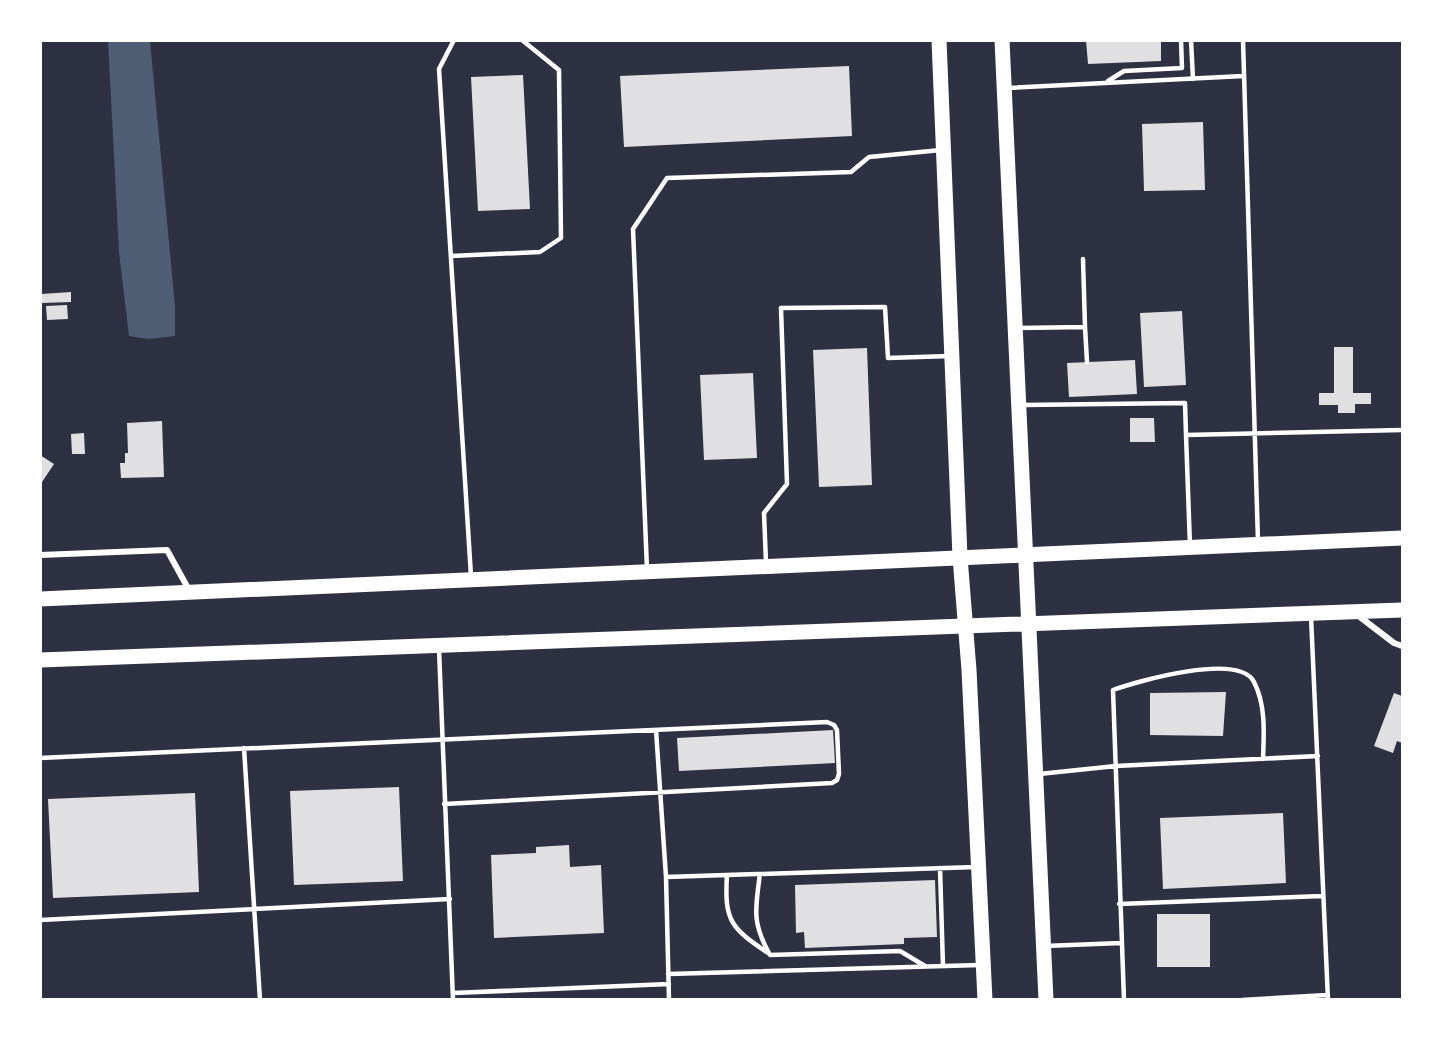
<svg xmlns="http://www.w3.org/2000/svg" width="1443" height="1040" viewBox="0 0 1443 1040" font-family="Signika,sans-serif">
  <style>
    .water { fill: #4f5d75 }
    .building { fill: #e0e0e3 }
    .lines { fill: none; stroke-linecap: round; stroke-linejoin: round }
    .service { stroke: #fff; stroke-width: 4.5 }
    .minor { stroke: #fff; stroke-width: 6 }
    .primary { stroke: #fff; stroke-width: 15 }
  </style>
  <rect width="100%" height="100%" fill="#2d3142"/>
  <path class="water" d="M 108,41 L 150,41 L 175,306 L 175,336 L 148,339 L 129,336 L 119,252 Z"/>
  <path class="building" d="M 1086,40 L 1161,40 L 1161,61 L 1088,64 Z
    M 849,66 L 852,136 L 624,147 L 620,76 Z
    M 523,75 L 530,209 L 478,211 L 471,77 Z
    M 1203,122 L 1205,190 L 1144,191 L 1142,124 Z
    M 71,292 L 71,302 L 42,303 L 41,294 Z
    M 67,305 L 68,319 L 47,320 L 46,306 Z
    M 1182,311 L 1186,385 L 1144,387 L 1140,313 Z
    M 1334,347 L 1353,347 L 1353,393 L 1371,393 L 1371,404 L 1355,404 L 1355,413 L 1338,413 L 1338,405 L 1319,405 L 1319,393 L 1334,393 Z
    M 867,348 L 872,485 L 819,487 L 813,350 Z
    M 1135,360 L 1137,394 L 1069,397 L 1067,363 Z
    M 753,373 L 757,458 L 704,460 L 700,375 Z
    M 1130,418 L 1154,418 L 1155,442 L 1130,442 Z
    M 162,421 L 164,477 L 121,478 L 120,463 L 125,463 L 125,453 L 128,453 L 127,423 Z
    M 84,433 L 85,454 L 72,454 L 71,434 Z
    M 40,455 L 54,464 L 40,485 Z
    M 1226,692 L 1223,736 L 1150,735 L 1150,693 Z
    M 1394,693 L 1402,696 L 1402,743 L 1397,741 L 1393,753 L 1374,746 Z
    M 833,730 L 835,763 L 679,771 L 677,738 Z
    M 399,787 L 403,881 L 294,885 L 290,791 Z
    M 195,793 L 199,892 L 53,898 L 48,799 Z
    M 1283,813 L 1286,883 L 1163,889 L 1160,818 Z
    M 569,845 L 570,867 L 601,865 L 604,933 L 494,938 L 491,855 L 536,853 L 536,847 Z
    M 935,880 L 937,937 L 904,938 L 904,944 L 805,948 L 804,932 L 796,933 L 795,885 Z
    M 1157,914 L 1210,914 L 1210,967 L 1157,967 Z"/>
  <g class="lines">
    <path class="service" d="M 454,40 L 439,69 L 471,576
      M 1191,40 L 1193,79
      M 1243,40 L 1258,542
      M 1108,81 L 1124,71 L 1182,68 L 1181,40
      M 1006,88 L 1243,76
      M 451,256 L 540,252 L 561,238 L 559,70 L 522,40
      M 1085,327 L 1087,362
      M 1018,328 L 1085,327 L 1083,259
      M 1023,405 L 1185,403 L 1186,435
      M 1190,546 L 1186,435 L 1402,430
      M 766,563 L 764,513 L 787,484 L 781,308 L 885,307 L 888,358 L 950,356
      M 647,569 L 633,229 L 667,178 L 851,172 L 869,157 L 941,150
      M 1311,616 L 1328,1000
      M 439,649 L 453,1000
      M 656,730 L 666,877 L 669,1000
      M 244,748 L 260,1000
      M 40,758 L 827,722 L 834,725 L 837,730 L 839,774 L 837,780 L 832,783 L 444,804
      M 1039,774 L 1116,766 L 1318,756
      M 940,868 L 943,966
      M 760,874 C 755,910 752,923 770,955 L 900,951 L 925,966
      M 727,875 C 724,921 731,928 768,953
      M 666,877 L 976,867
      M 1119,904 L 1322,896
      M 40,920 L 450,899
      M 1045,946 L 1121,943
      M 668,974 L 980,965
      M 453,993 L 669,984
      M 1124,1000 L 1113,690 C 1138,681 1239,652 1254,682 C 1266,705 1264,734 1263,759
      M 1242,1000 L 1327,995"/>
    <path class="minor" d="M 40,555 L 167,550 L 189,590
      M 1356,614 L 1394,643 L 1402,646"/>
    <path class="primary" d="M 939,40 L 960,557 L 969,670 L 985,1000
      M 1002,40 L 1046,1000
      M 40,599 L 1402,538
      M 40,660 L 1402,610"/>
  </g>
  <rect width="1443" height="1040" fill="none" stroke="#ffffff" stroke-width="84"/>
</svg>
